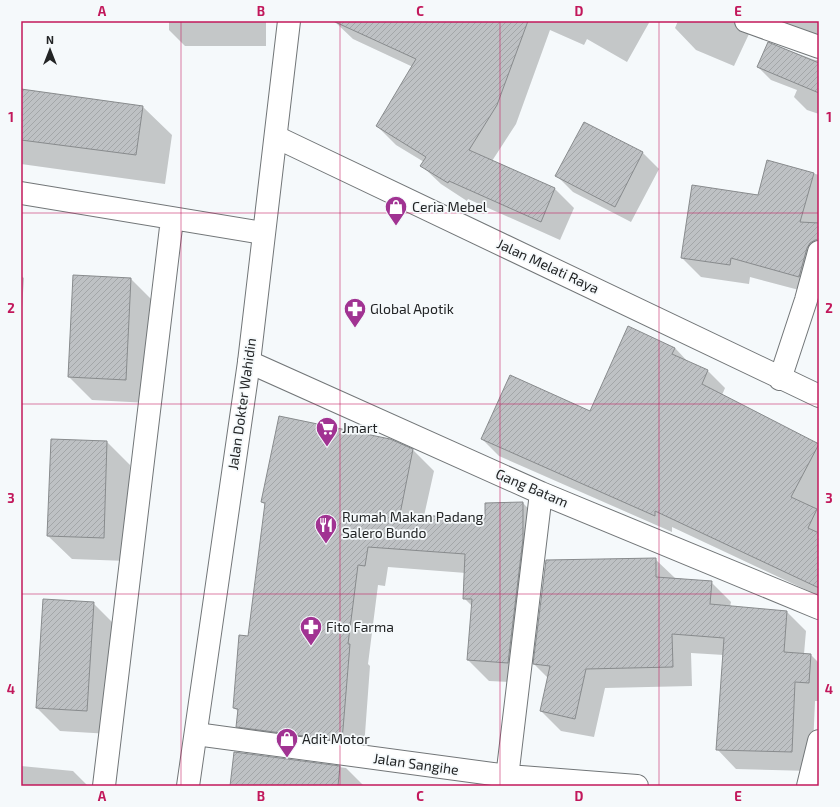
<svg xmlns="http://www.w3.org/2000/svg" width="840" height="807" viewBox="0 0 840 807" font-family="'Exo 2',sans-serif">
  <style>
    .shadow { fill: #0003 }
    .building { fill: url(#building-hatch); stroke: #888b8d }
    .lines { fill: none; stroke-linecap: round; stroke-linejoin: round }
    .minor-casing { stroke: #727678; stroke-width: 24 }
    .major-casing { stroke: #727678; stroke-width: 24 }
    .minor { stroke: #fff; stroke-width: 22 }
    .major { stroke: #fff; stroke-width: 22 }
    .grid { fill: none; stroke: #c2185b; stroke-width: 1; stroke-opacity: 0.55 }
    .labels { text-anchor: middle; stroke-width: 3.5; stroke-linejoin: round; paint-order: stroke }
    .poi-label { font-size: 14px; fill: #222425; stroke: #f5f9fb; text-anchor: start }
    .street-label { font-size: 14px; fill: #222425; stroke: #f5f9fb }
    .neatline { fill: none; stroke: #c2185b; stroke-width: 1.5 }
    .grid-label { font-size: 13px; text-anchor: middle; font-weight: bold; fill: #c2185b }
  </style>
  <defs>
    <pattern id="building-hatch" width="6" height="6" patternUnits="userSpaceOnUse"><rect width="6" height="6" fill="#bec1c4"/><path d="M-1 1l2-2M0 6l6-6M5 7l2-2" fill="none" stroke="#a3a6a8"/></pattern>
  </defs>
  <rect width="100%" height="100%" fill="#f5f9fb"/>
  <path class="shadow" d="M 169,21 L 266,21 L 266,46 L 185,46 L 169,30 Z
    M 334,21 L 650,21 L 627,62 L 587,39 L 584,45 L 550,30 L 516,124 L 492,161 L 555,189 L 574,208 L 560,240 L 468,199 L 467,201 L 441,184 L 422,166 L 424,162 L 396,145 L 377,126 L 413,67 L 353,39 Z
    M 678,21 L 755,21 L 734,66 L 696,50 L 675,28 Z
    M 781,21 L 819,21 L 819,41 L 791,31 Z
    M 768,43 L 815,60 L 819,60 L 819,114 L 807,110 L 794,97 L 797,90 L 771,80 L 758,67 Z
    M 21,90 L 143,107 L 172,135 L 165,184 L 21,164 Z
    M 584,123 L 643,153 L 659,169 L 631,222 L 573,192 L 557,176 Z
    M 768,161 L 819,175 L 818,295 L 750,277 L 749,284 L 701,277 L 682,258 L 759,196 Z
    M 21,276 L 24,278 L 21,323 Z
    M 74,276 L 131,279 L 154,302 L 149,403 L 92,400 L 69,377 Z
    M 675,348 L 689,363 L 708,371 L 725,388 L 722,395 L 814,442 L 819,443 L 819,596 L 672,527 L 672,532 L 499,456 L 482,439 L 590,412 Z
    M 389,440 L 413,450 L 434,471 L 424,516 L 486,520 L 523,503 L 543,524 L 529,683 L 489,681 L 468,660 L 472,606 L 464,598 L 466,573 L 388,567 L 385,586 L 378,585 L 368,664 L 370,666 L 363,761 L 258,747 L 237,726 L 239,712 L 234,708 L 249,637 L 266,506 L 262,502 Z
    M 107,442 L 130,465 L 127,561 L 72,559 L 48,536 Z
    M 655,559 L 675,578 L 711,582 L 731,602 L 730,607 L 787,612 L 806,631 L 804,654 L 811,655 L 819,663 L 819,701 L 815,701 L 812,771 L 736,769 L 717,749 L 724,655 L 691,653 L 692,686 L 605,688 L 594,737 L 561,731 L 541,711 L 548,678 L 534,664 Z
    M 93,603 L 116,626 L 110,734 L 60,731 L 37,708 Z
    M 235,753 L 346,768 L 364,786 L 231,786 Z
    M 21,766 L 73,771 L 88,786 L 21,786 Z"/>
  <path class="building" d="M 333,21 L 528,21 L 497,105 L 469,150 L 555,188 L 541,222 L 449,181 L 448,183 L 420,166 L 426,157 L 376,126 L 416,59 Z
    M 768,42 L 819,63 L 819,93 L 757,67 Z
    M 21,89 L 143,106 L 136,155 L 21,140 Z
    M 584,122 L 643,152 L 615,207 L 555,176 Z
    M 767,160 L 814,173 L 800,222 L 819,223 L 819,240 L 815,240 L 810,243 L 807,248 L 799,277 L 731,258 L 730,265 L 681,258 L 692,185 L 758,195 Z
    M 73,275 L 131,278 L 126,380 L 68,377 Z
    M 628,326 L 675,348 L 672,354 L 708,370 L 702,384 L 819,444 L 791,497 L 817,509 L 808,528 L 819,533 L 819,588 L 655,511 L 655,516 L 481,439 L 510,375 L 590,411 Z
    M 279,416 L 390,439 L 413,449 L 400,514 L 485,519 L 485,503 L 523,502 L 523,539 L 508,663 L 467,660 L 472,599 L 463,599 L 465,554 L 368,547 L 365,566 L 358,565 L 348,644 L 350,644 L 342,741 L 236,727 L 238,709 L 233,708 L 239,635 L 248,636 L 265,503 L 261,502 Z
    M 51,439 L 107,441 L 104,538 L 47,536 Z
    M 656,558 L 656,577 L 712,581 L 710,604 L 787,611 L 784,652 L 811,654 L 809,683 L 795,682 L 792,752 L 716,750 L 724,638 L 672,634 L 673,667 L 586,669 L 575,719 L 540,711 L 550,666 L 533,664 L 546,560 Z
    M 43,599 L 94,602 L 87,711 L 36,708 Z
    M 234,752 L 340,766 L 338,786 L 230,786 Z"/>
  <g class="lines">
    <g class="minor-casing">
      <path id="minor" d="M 746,21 L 819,47
        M 276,137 L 819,396
        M 21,193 L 263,233
        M 249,362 L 541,493 L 819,608
        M 780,379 L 806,300 L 819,252
        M 196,734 L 508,776 L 637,786
        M 104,786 L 172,219
        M 506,786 L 541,493
        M 808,786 L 819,741"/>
    </g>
    <g class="major-casing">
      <path id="major" d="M 188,786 L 249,362 L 289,21"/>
    </g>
    <use href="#minor" class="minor"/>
    <use href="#major" class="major"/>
  </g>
  <path class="grid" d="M 181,21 L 181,786M 340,21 L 340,786M 500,21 L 500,786M 659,21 L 659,786M 21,213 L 819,213M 21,404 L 819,404M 21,594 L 819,594"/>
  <defs>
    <g id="shop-pin" transform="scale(1.15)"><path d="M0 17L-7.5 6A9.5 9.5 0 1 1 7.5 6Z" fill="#a13392" stroke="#f5f9fb"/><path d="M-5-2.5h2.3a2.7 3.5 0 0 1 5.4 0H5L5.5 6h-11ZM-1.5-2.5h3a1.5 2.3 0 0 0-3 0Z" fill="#fff"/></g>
    <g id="pharmacy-pin" transform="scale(1.15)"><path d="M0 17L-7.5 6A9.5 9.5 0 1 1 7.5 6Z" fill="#a13392" stroke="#f5f9fb"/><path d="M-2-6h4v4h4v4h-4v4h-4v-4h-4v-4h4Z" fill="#fff"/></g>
    <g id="supermarket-pin" transform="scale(1.15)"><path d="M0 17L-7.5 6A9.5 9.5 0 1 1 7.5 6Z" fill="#a13392" stroke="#f5f9fb"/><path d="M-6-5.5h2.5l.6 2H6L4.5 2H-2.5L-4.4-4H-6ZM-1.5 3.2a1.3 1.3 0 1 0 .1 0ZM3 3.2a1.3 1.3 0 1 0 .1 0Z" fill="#fff"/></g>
    <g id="restaurant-pin" transform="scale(1.15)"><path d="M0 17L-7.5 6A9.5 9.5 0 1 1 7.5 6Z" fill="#a13392" stroke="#f5f9fb"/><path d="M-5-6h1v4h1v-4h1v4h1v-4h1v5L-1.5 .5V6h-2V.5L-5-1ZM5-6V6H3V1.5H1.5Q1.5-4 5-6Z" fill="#fff"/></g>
  </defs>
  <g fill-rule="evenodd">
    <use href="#shop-pin" x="396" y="207"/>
    <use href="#pharmacy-pin" x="355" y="309"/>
    <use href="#supermarket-pin" x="327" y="428"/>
    <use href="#restaurant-pin" x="326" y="525"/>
    <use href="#pharmacy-pin" x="311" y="627"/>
    <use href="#shop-pin" x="287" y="739"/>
  </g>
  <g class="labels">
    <g class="poi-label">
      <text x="412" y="212">Ceria Mebel</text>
      <text x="370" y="314">Global Apotik</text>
      <text x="342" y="433">Jmart</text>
      <text x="342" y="522">Rumah Makan Padang<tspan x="342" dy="16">Salero Bundo</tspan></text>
      <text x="326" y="632">Fito Farma</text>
      <text x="302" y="744">Adit Motor</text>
    </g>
    <g class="street-label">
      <text transform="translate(548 266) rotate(25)" y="5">Jalan Melati Raya</text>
      <text transform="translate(242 404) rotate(-82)" y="5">Jalan Dokter Wahidin</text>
      <text transform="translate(532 488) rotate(23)" y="5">Gang Batam</text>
      <text transform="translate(416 764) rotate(8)" y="5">Jalan Sangihe</text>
    </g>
  </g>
  <rect width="840" height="807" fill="none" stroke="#f5f9fb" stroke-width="44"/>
  <g transform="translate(50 50)" stroke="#f5f9fb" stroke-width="3" paint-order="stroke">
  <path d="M0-3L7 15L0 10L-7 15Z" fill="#222425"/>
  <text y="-6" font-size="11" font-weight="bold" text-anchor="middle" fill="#222425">N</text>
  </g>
  <rect x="22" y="22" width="796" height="763" class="neatline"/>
  <g class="grid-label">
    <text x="102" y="16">A</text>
    <text x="261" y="16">B</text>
    <text x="420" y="16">C</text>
    <text x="579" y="16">D</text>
    <text x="738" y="16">E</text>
    <text x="11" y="122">1</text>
    <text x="829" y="122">1</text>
    <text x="11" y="313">2</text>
    <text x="829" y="313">2</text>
    <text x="11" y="503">3</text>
    <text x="829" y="503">3</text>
    <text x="11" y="694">4</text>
    <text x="829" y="694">4</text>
    <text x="102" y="801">A</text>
    <text x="261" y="801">B</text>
    <text x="420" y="801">C</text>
    <text x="579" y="801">D</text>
    <text x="738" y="801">E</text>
  </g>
</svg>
